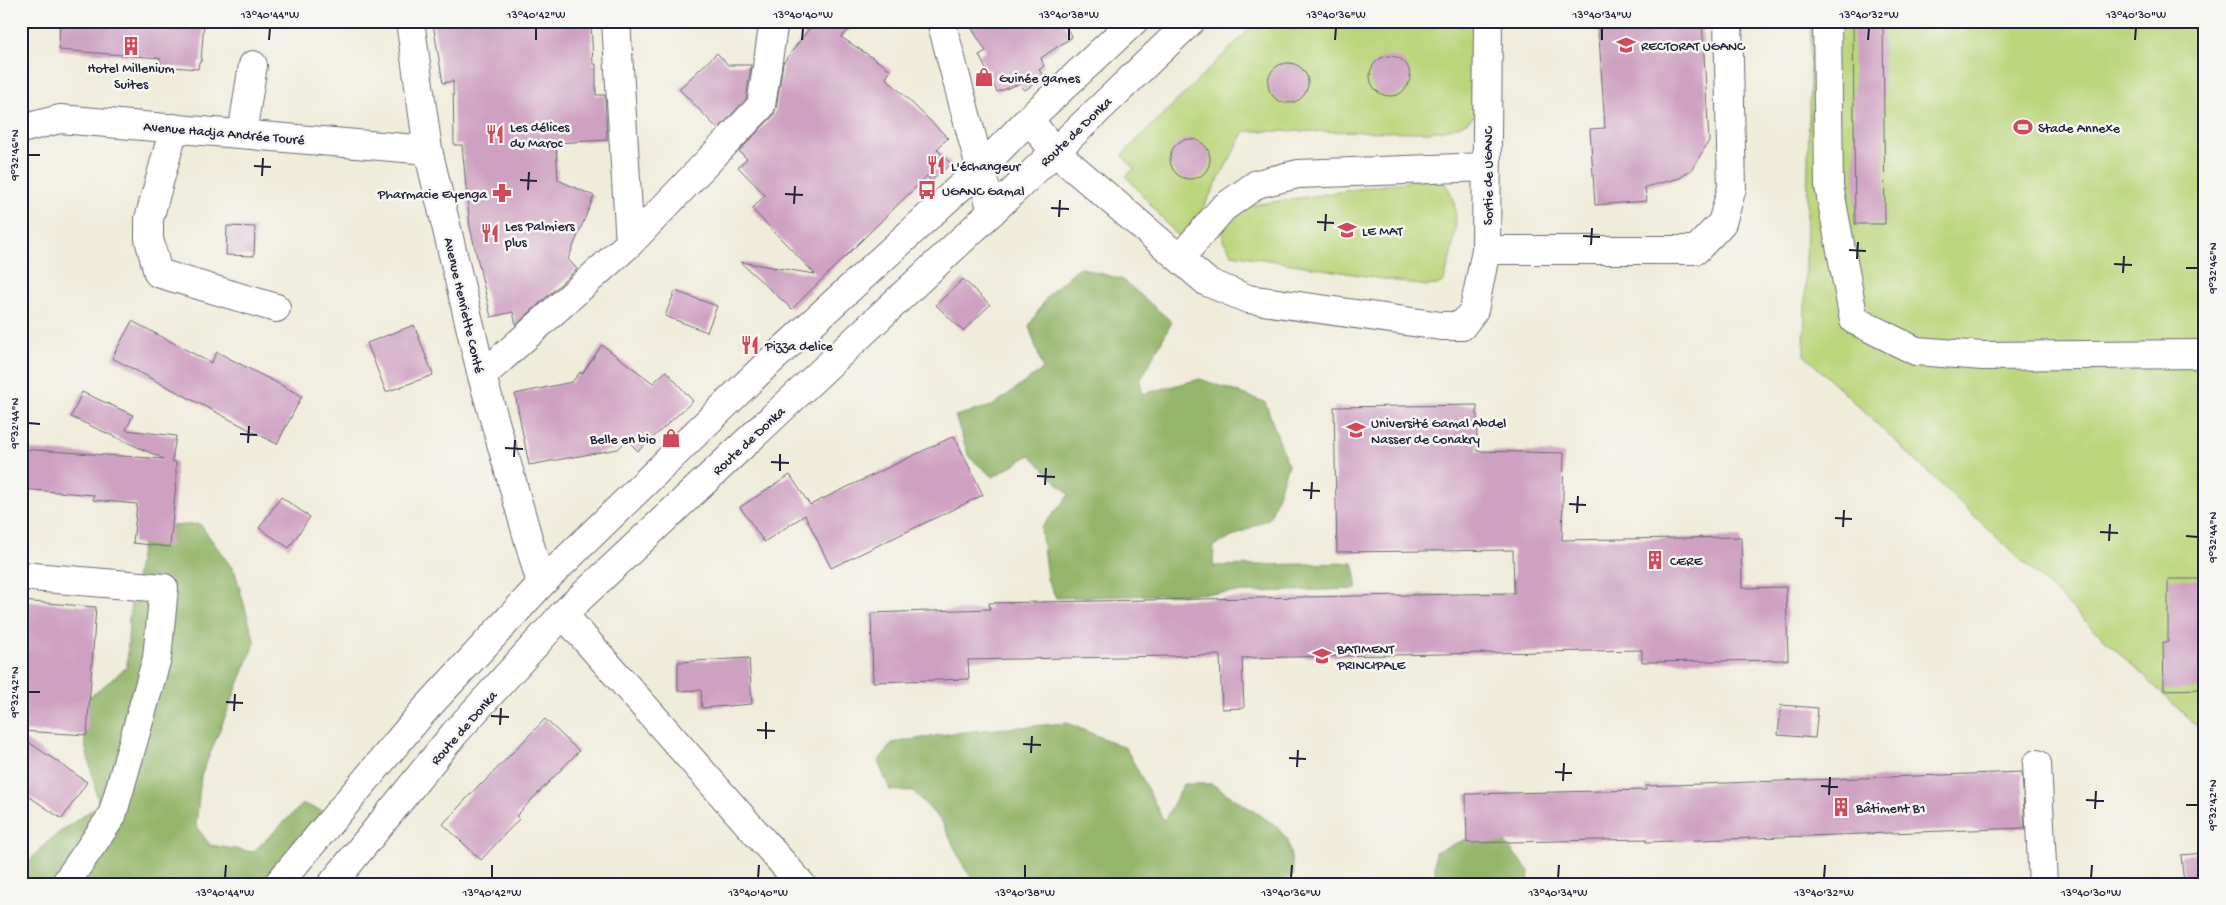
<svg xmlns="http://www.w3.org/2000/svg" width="2226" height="905" viewBox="0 0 2226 905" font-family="'Gochi Hand',sans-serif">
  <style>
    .green { fill: #bbd57a; stroke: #6e7c5a }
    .forest { fill: #94b66a; stroke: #5b6c52 }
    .building { fill: #cea0c1 }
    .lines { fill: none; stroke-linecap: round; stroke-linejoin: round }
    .minor-casing { stroke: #6a6973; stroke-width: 30 }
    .major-casing { stroke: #6a6973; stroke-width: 30 }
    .minor { stroke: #fff; stroke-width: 28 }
    .major { stroke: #fff; stroke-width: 28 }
    .ticks { fill: none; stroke: #22223b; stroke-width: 2 }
    .labels { text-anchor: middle; stroke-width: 5; stroke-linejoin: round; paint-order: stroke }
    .poi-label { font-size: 14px; fill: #22223b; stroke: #f6f6f2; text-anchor: start }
    .street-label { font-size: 14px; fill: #22223b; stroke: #f6f6f2 }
    .neatline { fill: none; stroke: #22223b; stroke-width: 2 }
    .ticks-label { font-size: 12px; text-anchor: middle; fill: #22223b }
  </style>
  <rect width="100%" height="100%" fill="#f6f6f2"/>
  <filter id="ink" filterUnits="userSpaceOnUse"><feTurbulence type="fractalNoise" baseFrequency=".02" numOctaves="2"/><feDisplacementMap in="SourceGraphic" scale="10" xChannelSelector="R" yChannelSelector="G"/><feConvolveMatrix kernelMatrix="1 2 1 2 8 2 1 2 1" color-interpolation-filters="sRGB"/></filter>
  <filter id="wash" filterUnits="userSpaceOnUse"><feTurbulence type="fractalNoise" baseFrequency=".0096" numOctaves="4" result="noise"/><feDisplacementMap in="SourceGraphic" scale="20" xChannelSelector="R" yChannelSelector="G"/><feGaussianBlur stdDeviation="1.12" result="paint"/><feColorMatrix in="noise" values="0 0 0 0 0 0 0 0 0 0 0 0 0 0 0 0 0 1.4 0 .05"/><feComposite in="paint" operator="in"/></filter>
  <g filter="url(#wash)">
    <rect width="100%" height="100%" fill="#f0ecda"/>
    <path class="green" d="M 1258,21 L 1482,21 L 1483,108 C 1463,127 1455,129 1428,132 L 1245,131 L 1199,215 L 1195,229 L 1185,235 L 1177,235 L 1126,176 L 1134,169 L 1122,155 Z
      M 1811,21 L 2205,21 L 2205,734 L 1804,355 Z
      M 1431,178 L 1442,180 C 1467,207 1452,249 1444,281 L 1437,285 L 1426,286 L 1232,254 L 1223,240 L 1223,224 L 1240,207 Z"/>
    <path class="forest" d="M 1079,267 L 1123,280 L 1172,322 L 1140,381 L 1143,394 L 1200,379 L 1265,402 L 1288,465 L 1270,518 L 1214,546 L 1213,566 L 1353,563 L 1356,576 L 1356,589 L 1056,598 L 1047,579 L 1041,528 L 1069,495 L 1030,455 L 993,477 L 969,457 L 955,416 L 992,406 L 1043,369 L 1029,326 L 1049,294 Z
      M 200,524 L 235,572 L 255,643 L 201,776 L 196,826 L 210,845 L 253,852 L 303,804 L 331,814 L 276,884 L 21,884 C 21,853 76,821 99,805 L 85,744 L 84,702 L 127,667 L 129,617 L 145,528 Z
      M 1067,723 L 1126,748 L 1164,821 L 1184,784 L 1212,784 L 1275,825 L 1288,840 L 1294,875 L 1275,884 L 977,884 L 965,869 L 942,822 L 914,792 L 890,790 L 878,762 L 892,743 L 953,733 Z
      M 1493,828 L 1529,871 L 1528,884 L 1435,884 L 1435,852 Z"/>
    <g id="blocks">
      <path class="building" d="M 60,21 L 204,21 L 201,62 L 199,62 L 198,69 L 160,66 L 160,58 L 59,50 Z
        M 450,21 L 591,21 L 593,64 L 596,64 L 596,95 L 605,95 L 607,140 L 556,143 L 558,180 L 594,196 L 568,259 L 577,269 L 516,325 L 513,312 L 491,317 L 470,227 L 462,145 L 454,145 L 453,81 L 443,83 L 433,24 Z
        M 815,21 L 860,21 L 841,37 L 891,70 L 886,78 L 948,138 L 937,149 L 951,164 L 931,181 L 927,176 L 792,309 L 740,262 L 815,274 L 752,209 L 765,195 L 738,167 L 747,159 L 739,151 L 773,116 L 776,108 L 783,63 Z
        M 967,21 L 1062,21 L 1072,37 L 1041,58 L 1044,66 L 1039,70 L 1044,77 L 1025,90 L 1019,84 L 997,92 L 979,55 L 986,51 Z
        M 1598,21 L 1702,21 L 1709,141 L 1692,169 L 1680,178 L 1645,187 L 1647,201 L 1595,205 L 1590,129 L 1605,128 Z
        M 1853,21 L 1883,21 L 1885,224 L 1855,224 Z
        M 717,53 L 728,65 L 751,65 L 746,99 L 718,129 L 679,89 Z
        M1370 76a20 20 0 1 1 40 0a20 20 0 1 1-40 0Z
        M1268 83a20 20 0 1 1 40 0a20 20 0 1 1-40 0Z
        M1170 159a20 20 0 1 1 40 0a20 20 0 1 1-40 0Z
        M 227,226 L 255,227 L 254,256 L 226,255 Z
        M 963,279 L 990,305 L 963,331 L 936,305 Z
        M 675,291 L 717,306 L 707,332 L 665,316 Z
        M 132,321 L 211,363 L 217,352 L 302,396 L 277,444 L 112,358 Z
        M 414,325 L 433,375 L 386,392 L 367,343 Z
        M 602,345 L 653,383 L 666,371 L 693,401 L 638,451 L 627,440 L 618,449 L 529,465 L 515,394 L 572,382 L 580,372 L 582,374 Z
        M 82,392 L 133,415 L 126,430 L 176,436 L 172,461 L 176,462 L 176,483 L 170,547 L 133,543 L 137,504 L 93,500 L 94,495 L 21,489 L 21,449 L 164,459 L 71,417 Z
        M 1477,405 L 1477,451 L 1564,453 L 1562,540 L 1741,537 L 1742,588 L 1786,587 L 1788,660 L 1642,662 L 1642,650 L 1242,658 L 1244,708 L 1222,709 L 1220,655 L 968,660 L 969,679 L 873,682 L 871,613 L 990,609 L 989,603 L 1514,593 L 1513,550 L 1337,552 L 1334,407 Z
        M 954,436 L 983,495 L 831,568 L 805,515 L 764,542 L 740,507 L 790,475 L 810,505 Z
        M 281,497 L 310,517 L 289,548 L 259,528 Z
        M 2168,579 L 2205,579 L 2205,689 L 2164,690 L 2163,642 L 2168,642 Z
        M 21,601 L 96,607 L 87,735 L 21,731 L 26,644 L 21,643 Z
        M 749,658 L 752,704 L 702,708 L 701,690 L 678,691 L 678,662 Z
        M 1781,705 L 1818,708 L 1815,738 L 1778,735 Z
        M 545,719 L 579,751 L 516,816 L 519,819 L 481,860 L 443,824 L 480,784 L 481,785 Z
        M 21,737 L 87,782 L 62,819 L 21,791 Z
        M 2022,772 L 2025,828 L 1646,842 L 1646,839 L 1467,843 L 1466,794 L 1646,790 L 1646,786 Z
        M 2205,853 L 2205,884 L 2184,884 L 2181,855 Z"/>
    </g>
  </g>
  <g filter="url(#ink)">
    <use href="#blocks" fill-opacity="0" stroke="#6a6973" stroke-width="1"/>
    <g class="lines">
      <g class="minor-casing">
        <path id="minor" d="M 1827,21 L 1829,186 L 1854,320 L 1916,351 L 1983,356 L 2205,354
          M 1029,119 L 1054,151 L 1207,282 L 1248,299 L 1441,326 L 1462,326 L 1474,310 L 1486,250 L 1488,21
          M 174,128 L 149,219 L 149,239 L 158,273 L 276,308
          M 242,134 L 253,65
          M 428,150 L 482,376 L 541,584
          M 630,243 L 761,106 L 774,21
          M 1486,250 L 1696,250 L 1722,223 L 1732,188 L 1728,21
          M 1180,258 L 1223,208 L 1257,184 L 1298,174 L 1486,167
          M 482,376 L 630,243 L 616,21
          M 21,576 L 164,588 L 157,658 L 112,816 L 65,884
          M 563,614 L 801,884
          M 2037,764 L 2043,884"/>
      </g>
      <g class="major-casing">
        <path id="major" d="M 941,21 L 992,212
          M 21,129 L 60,119 L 428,150 L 410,21
          M 278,884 L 422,713 L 541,584 L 763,368 L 980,169 L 1029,119 L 1134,21
          M 332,884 L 454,734 L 563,614 L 998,206 L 1191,21"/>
      </g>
      <use href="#minor" class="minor"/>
      <use href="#major" class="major"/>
    </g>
  </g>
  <path class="ticks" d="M 269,40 L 270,28M 536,40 L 536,28M 802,40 L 803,28M 1069,40 L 1069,28M 1335,40 L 1336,28M 1602,40 L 1602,28M 1868,40 L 1869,28M 2135,40 L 2136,28M 28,155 L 40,155M 254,166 L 271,167M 262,176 L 263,158M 520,180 L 537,181M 528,190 L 529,172M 785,194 L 803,195M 794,204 L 795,186M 1051,208 L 1069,209M 1059,217 L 1060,200M 1317,222 L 1334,223M 1325,231 L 1326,214M 1583,236 L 1600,237M 1591,245 L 1592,228M 1849,250 L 1866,251M 1857,259 L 1858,242M 2114,264 L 2132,265M 2186,268 L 2198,268M 2123,273 L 2124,256M 28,423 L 40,424M 240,434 L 257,435M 248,443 L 249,426M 505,448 L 523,449M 514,457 L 515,440M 771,462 L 789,463M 780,471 L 780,454M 1037,476 L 1055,477M 1045,485 L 1046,468M 1303,490 L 1320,491M 1311,499 L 1312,482M 1569,504 L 1586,505M 1577,513 L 1578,496M 1835,518 L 1852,519M 1843,527 L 1844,510M 2100,532 L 2118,533M 2186,536 L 2198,537M 2109,541 L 2110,524M 28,692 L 40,692M 226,702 L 243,703M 234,711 L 235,694M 491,716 L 509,717M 500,725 L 501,708M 757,730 L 775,731M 766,739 L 766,722M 1023,744 L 1041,745M 1031,753 L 1032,736M 1289,758 L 1306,759M 1297,767 L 1298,750M 1555,772 L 1572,773M 1563,781 L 1564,763M 1821,786 L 1838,787M 1829,795 L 1830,777M 2086,800 L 2104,801M 2186,805 L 2198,805M 2095,809 L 2096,791M 225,878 L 226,865M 492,878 L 492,865M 758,878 L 759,865M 1025,878 L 1025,865M 1291,878 L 1292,865M 1558,878 L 1559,865M 1824,878 L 1825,865M 2091,878 L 2092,865"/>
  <defs>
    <g id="university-bare" transform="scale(1.5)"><path d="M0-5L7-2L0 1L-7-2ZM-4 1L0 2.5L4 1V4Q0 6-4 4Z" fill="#d1495b" stroke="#f6f6f2" stroke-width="2.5" paint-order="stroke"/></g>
    <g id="building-bare" transform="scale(1.5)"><path d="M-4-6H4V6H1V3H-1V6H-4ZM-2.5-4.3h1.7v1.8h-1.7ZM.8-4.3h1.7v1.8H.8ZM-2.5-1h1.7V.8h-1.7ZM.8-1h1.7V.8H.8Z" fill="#d1495b" stroke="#f6f6f2" stroke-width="2.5" paint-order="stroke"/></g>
    <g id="shop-bare" transform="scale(1.5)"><path d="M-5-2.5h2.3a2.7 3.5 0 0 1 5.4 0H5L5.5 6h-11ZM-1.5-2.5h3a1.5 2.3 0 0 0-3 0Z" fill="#d1495b" stroke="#f6f6f2" stroke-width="2.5" paint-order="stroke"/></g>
    <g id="stadium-bare" transform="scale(1.5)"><path d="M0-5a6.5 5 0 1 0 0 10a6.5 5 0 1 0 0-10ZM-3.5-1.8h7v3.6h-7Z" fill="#d1495b" stroke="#f6f6f2" stroke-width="2.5" paint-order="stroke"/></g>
    <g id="restaurant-bare" transform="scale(1.5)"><path d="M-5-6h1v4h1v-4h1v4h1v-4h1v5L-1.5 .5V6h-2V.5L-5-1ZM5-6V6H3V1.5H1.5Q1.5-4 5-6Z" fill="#d1495b" stroke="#f6f6f2" stroke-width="2.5" paint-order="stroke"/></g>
    <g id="bus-bare" transform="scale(1.5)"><path d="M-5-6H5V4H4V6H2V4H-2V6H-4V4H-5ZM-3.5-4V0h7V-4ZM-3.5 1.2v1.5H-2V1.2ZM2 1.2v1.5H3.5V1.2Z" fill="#d1495b" stroke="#f6f6f2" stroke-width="2.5" paint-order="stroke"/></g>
    <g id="pharmacy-bare" transform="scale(1.5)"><path d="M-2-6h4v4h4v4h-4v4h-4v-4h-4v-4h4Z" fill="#d1495b" stroke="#f6f6f2" stroke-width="2.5" paint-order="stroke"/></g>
  </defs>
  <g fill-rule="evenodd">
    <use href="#university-bare" x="1626" y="45"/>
    <use href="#building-bare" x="131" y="46"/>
    <use href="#shop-bare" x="984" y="77"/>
    <use href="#stadium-bare" x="2023" y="127"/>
    <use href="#restaurant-bare" x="495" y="134"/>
    <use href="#restaurant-bare" x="936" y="165"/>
    <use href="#bus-bare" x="927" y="190"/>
    <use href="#pharmacy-bare" x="502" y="193"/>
    <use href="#university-bare" x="1347" y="230"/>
    <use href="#restaurant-bare" x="490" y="233"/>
    <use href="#restaurant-bare" x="750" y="345"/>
    <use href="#university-bare" x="1356" y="430"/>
    <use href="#shop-bare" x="671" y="438"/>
    <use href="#building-bare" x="1655" y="560"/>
    <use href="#university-bare" x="1322" y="656"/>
    <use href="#building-bare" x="1841" y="807"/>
  </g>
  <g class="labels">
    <g class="poi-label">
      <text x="1641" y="50">RECTORAT UGANC</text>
      <text x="131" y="72" text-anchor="middle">Hotel Millenium<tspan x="131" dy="16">Suites</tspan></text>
      <text x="999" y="82">Guinée games</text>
      <text x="510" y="131">Les délices<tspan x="510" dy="16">du Maroc</tspan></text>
      <text x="2038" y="132">Stade Annexe</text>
      <text x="951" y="170">L'échangeur</text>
      <text x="942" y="195">UGANC Gamal</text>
      <text x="487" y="198" text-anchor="end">Pharmacie Eyenga</text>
      <text x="505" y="230">Les Palmiers<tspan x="505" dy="16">plus</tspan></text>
      <text x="1362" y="235">LE MAT</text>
      <text x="765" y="350">Pizza delice</text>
      <text x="1371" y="427">Université Gamal Abdel<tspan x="1371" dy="16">Nasser de Conakry</tspan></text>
      <text x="656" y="443" text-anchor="end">Belle en bio</text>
      <text x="1670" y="565">CERE</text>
      <text x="1337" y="653">BATIMENT<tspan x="1337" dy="16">PRINCIPALE</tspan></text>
      <text x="1856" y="812">Bâtiment B1</text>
    </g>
    <g class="street-label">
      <text transform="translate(1075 131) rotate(-44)" y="5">Route de Donka</text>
      <text transform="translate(224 132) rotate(5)" y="5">Avenue Hadja Andrée Touré</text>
      <text transform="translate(1487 176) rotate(-90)" y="5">Sortie de UGANC</text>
      <text transform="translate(465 305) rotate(77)" y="5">Avenue Henriette Conté</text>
      <text transform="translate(748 440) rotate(-43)" y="5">Route de Donka</text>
      <text transform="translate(463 727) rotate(-49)" y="5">Route de Donka</text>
    </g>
  </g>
  <rect width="2226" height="905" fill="none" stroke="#f6f6f2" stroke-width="55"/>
  <rect x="28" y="28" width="2170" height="850" class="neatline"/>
  <g class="ticks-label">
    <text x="270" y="18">13°40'44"W</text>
    <text x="536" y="18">13°40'42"W</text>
    <text x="803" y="18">13°40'40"W</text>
    <text x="1069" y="18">13°40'38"W</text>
    <text x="1336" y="18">13°40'36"W</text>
    <text x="1602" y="18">13°40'34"W</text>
    <text x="1869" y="18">13°40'32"W</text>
    <text x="2136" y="18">13°40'30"W</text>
    <text transform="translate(14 155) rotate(-90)" y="4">9°32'46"N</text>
    <text transform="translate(2212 268) rotate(-90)" y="4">9°32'46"N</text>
    <text transform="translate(14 423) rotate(-90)" y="4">9°32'44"N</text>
    <text transform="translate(2212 537) rotate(-90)" y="4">9°32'44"N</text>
    <text transform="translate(14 692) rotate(-90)" y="4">9°32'42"N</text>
    <text transform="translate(2212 805) rotate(-90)" y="4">9°32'42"N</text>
    <text x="225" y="896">13°40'44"W</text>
    <text x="492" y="896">13°40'42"W</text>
    <text x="758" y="896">13°40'40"W</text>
    <text x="1025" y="896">13°40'38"W</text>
    <text x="1291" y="896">13°40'36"W</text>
    <text x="1558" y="896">13°40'34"W</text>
    <text x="1824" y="896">13°40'32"W</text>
    <text x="2091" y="896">13°40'30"W</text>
  </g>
</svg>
